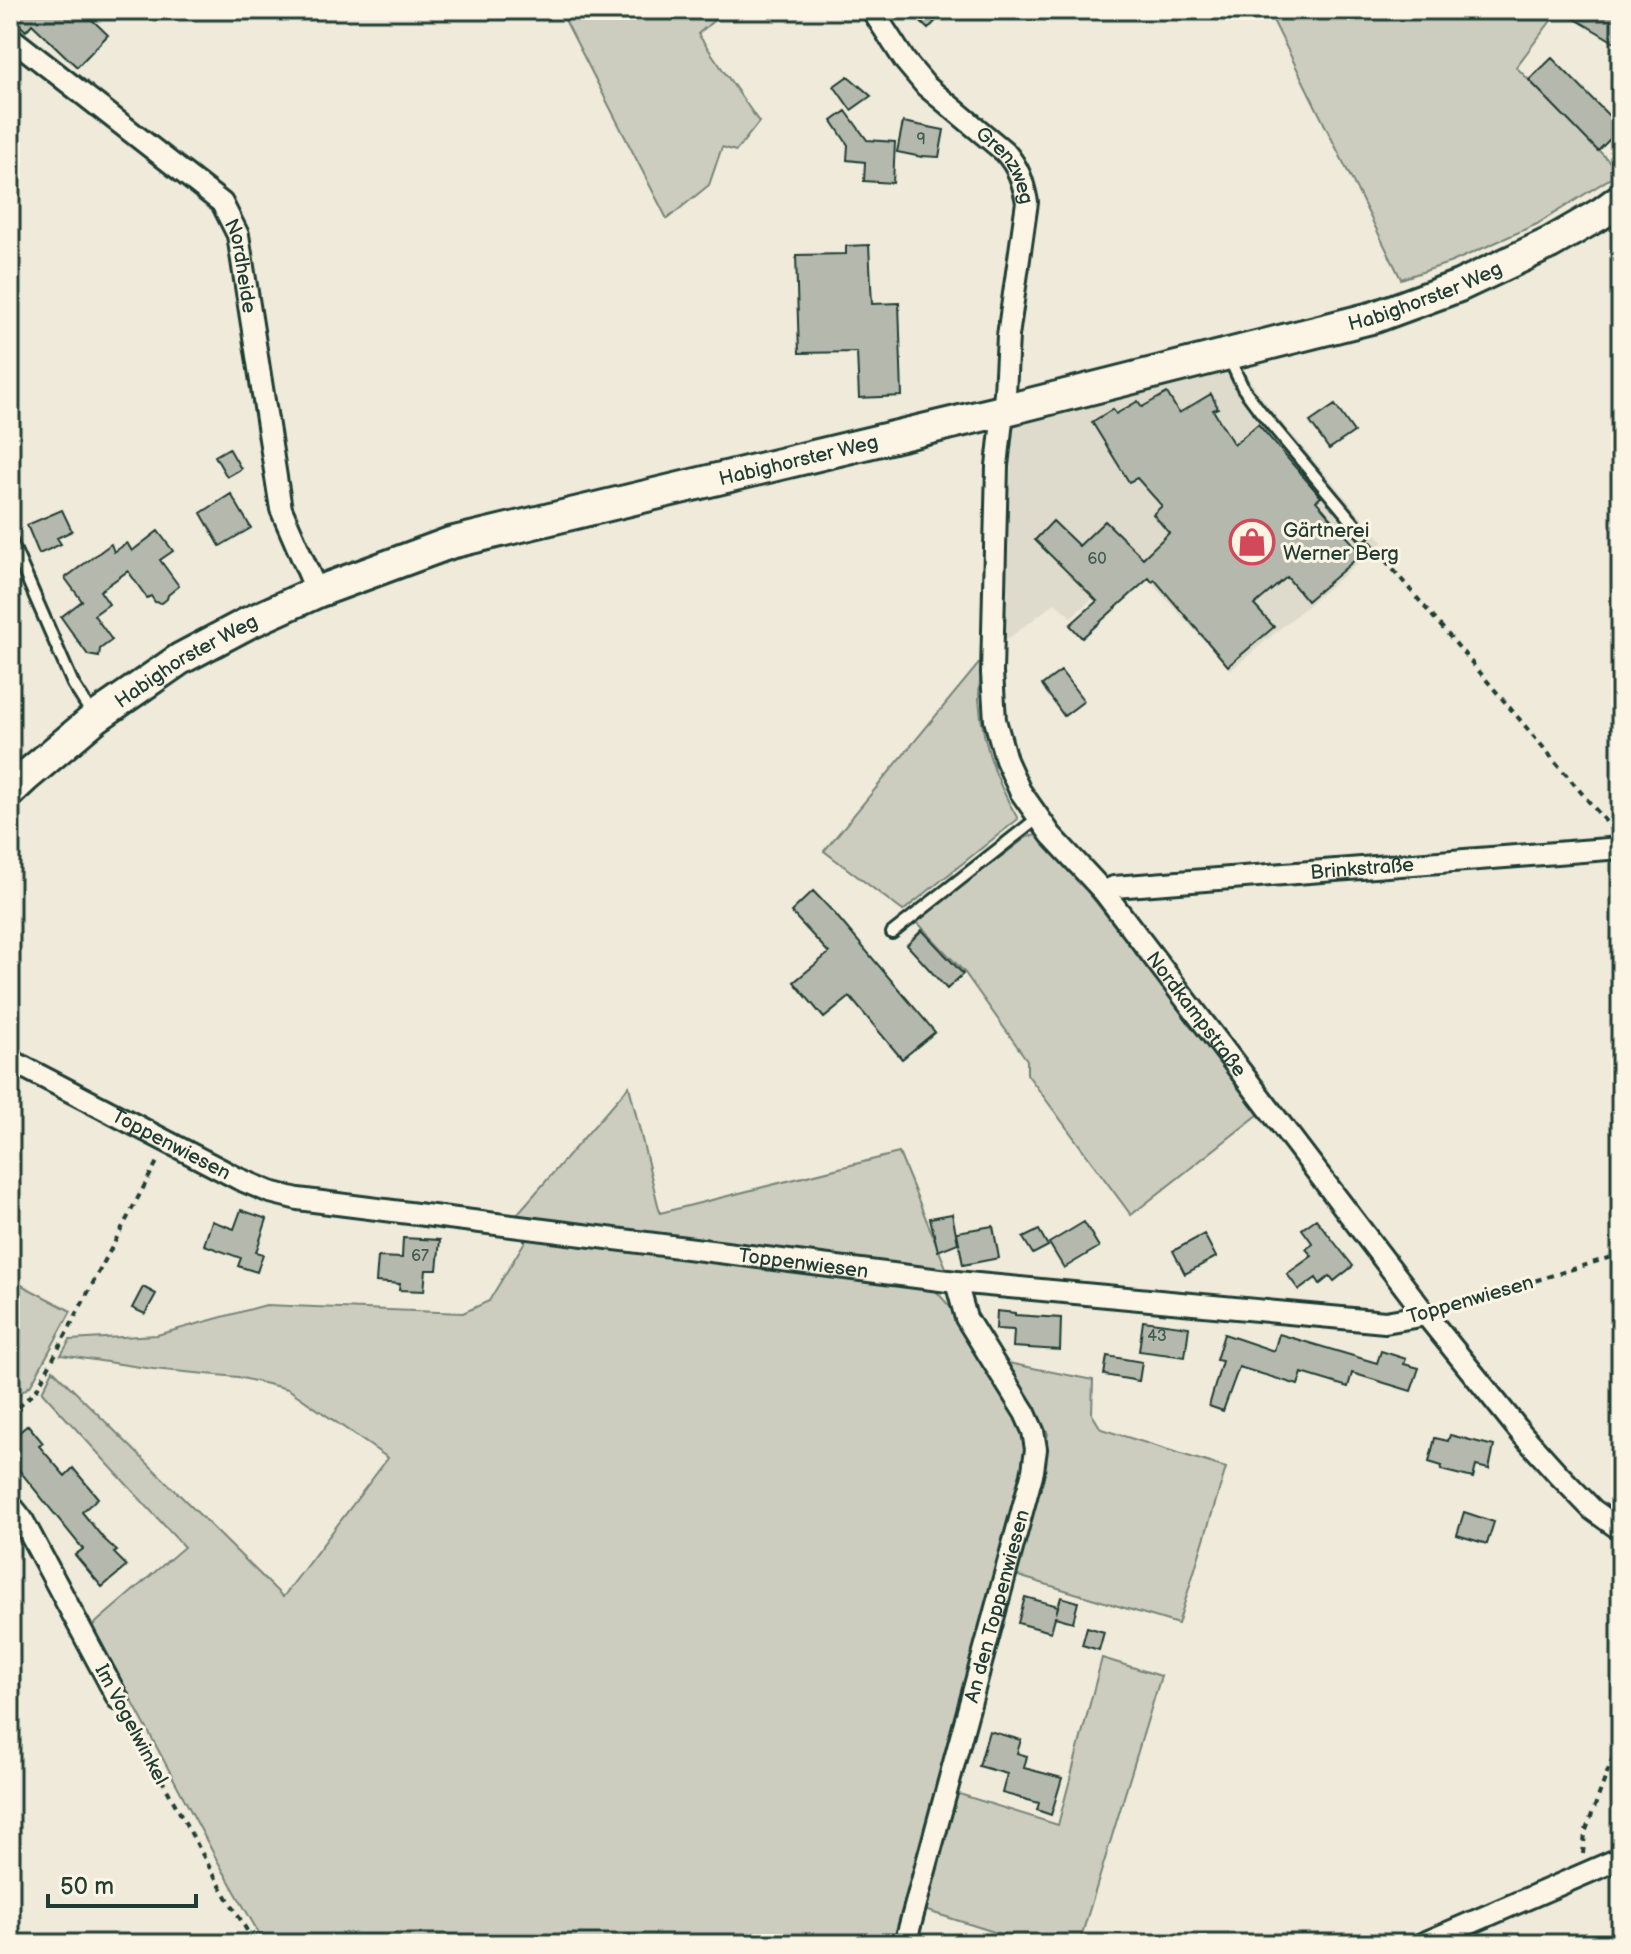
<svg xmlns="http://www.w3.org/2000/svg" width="1631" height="1954" viewBox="0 0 1631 1954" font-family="'Balsamiq Sans',sans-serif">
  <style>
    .built { fill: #dedbcc }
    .green { fill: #cccdbf; stroke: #76857a; stroke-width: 2 }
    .building { fill: #b5b9ad; stroke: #1f3d34; stroke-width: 2 }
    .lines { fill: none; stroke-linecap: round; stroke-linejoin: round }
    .lane-casing { stroke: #1f3d34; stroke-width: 16 }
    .street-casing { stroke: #1f3d34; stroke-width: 26 }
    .secondary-casing { stroke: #1f3d34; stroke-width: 36 }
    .path { stroke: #1f3d34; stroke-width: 4; stroke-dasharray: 6 6; stroke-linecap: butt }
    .lane { stroke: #fcf5e5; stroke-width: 10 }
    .street { stroke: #fcf5e5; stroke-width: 20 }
    .secondary { stroke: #fcf5e5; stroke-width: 30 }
    .labels { text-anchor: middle; stroke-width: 6; stroke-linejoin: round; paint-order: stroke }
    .number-label { font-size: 16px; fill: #445c52 }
    .street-label { font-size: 20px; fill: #1f3d34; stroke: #fcf5e5 }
    .poi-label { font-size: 20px; fill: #1f3d34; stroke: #fcf5e5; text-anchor: start }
  </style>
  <rect width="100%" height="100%" fill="#efeada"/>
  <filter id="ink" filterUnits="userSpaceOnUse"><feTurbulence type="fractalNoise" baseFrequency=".0125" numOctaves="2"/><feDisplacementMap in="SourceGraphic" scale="16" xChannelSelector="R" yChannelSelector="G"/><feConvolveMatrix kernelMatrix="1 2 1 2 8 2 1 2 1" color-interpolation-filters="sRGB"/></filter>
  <g filter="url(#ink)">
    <path class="built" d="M 1240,366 L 1268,406 L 1383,542 L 1231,670 L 1134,564 L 1071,617 L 1055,603 L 1002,643 L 1013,423 Z"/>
    <path class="green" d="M 560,10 L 726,10 L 698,34 L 759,122 L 736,151 L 722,147 L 709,185 L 667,219 Z
      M 1268,10 L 1559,10 L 1516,67 L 1620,172 L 1537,224 L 1452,262 L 1401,279 Z
      M 981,661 C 981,673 979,687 979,699 C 982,742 996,782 1018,819 L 903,911 L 824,851 Z
      M 1042,834 L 1140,958 L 1259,1114 L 1131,1215 L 1027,1074 L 1027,1060 L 965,973 L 916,921 L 1027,837 Z
      M 629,1086 L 660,1213 L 899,1153 L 947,1270 L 512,1220 Z
      M 527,1238 L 900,1284 L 936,1291 L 952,1309 L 1019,1416 L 1028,1443 L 1021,1482 L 896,1944 L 265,1944 L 217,1860 L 92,1626 L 184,1547 L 42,1392 L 53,1370 L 283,1597 L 388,1458 L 288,1389 L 238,1377 L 153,1369 L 61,1355 L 70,1340 L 157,1335 L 266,1305 L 463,1313 L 489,1301 Z
      M 10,1279 L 71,1311 L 31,1385 L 10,1401 Z
      M 1008,1363 L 1093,1380 L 1092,1414 L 1101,1429 L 1226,1468 L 1178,1624 L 1015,1575 L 1048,1434 Z
      M 1102,1658 L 1161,1676 L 1079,1944 L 1033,1944 L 921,1909 L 956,1793 L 1058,1825 Z"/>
    <path class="building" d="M 10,10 L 82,10 L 108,35 L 77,67 L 32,24 L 26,31 L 10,16 Z
      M 908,10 L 946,10 L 928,29 Z
      M 1560,10 L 1621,10 L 1621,46 Z
      M 1552,58 L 1621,128 L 1598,151 L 1529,80 Z
      M 848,76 L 871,96 L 851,110 L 834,86 Z
      M 846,111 L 867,140 L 895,142 L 893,183 L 864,181 L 865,162 L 847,160 L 848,145 L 832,121 Z
      M 903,122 L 944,130 L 939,157 L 922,156 L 922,157 L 897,152 Z
      M 869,245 L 872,304 L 899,303 L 902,396 L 859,398 L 857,352 L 799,353 L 796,255 L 846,254 L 846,246 Z
      M 1167,393 L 1179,413 L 1211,394 L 1218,408 L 1213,410 L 1234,445 L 1258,424 L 1321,497 L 1316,501 L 1362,554 L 1307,601 L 1287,577 L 1254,605 L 1274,627 L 1228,666 L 1155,580 L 1152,582 L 1149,578 L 1082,638 L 1070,625 L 1097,601 L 1035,540 L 1053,521 L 1079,546 L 1105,521 L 1143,558 L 1169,533 L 1153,514 L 1162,506 L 1137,478 L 1129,482 L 1092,422 L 1113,409 L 1116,414 L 1138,401 L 1142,407 Z
      M 1335,405 L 1354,432 L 1329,449 L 1310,422 Z
      M 229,448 L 241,469 L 227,477 L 215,456 Z
      M 231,494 L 251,528 L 220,546 L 201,513 Z
      M 62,510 L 72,531 L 57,538 L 61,544 L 39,554 L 27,525 Z
      M 158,531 L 173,551 L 160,560 L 179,586 L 168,595 L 167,599 L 162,603 L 155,602 L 151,596 L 147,598 L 128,571 L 100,591 L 109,604 L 94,615 L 112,640 L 100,649 L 99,657 L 88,655 L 61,617 L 82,601 L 65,578 L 111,544 L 114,552 L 127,543 L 132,551 Z
      M 1061,671 L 1084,701 L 1064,716 L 1042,685 Z
      M 813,891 L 835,914 L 935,1032 L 902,1059 L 850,997 L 824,1018 L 794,982 L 829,953 L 791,912 Z
      M 922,930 L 963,974 L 947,989 L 907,945 Z
      M 241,1210 L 267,1219 L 256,1252 L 263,1254 L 257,1272 L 238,1266 L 241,1258 L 204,1245 L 212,1221 L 234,1229 Z
      M 952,1214 L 958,1243 L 938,1251 L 930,1218 Z
      M 1316,1219 L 1353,1266 L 1334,1281 L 1330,1276 L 1320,1284 L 1316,1278 L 1299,1290 L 1287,1274 L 1312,1256 L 1306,1249 L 1313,1244 L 1302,1229 Z
      M 1084,1222 L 1099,1247 L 1064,1268 L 1049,1243 Z
      M 993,1226 L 999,1258 L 963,1265 L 957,1232 Z
      M 1039,1230 L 1048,1246 L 1033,1254 L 1023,1238 Z
      M 1204,1234 L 1216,1257 L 1185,1274 L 1173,1251 Z
      M 403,1238 L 440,1240 L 437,1270 L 426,1270 L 424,1291 L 399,1290 L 400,1284 L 376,1282 L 378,1257 L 402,1258 Z
      M 143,1287 L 156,1294 L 145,1314 L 132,1308 Z
      M 997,1311 L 1015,1313 L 1015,1315 L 1061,1318 L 1060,1350 L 1013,1347 L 1014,1330 L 996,1329 Z
      M 1143,1321 L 1189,1327 L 1185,1357 L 1139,1351 Z
      M 1224,1334 L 1274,1351 L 1279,1334 L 1377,1363 L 1381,1351 L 1406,1359 L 1404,1364 L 1419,1368 L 1411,1391 L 1352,1373 L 1348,1387 L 1302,1373 L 1298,1385 L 1239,1367 L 1223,1411 L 1209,1406 L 1222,1361 L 1216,1360 Z
      M 1107,1356 L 1142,1362 L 1139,1381 L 1104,1375 Z
      M 28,1425 L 43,1443 L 39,1446 L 65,1476 L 73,1468 L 98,1498 L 82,1512 L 103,1538 L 117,1551 L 114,1553 L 127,1566 L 102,1587 L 75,1555 L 83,1549 L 10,1459 L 10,1440 Z
      M 1450,1435 L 1494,1446 L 1489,1469 L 1476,1466 L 1473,1478 L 1441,1470 L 1442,1466 L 1429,1462 L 1435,1438 L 1448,1441 Z
      M 1464,1512 L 1494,1522 L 1487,1544 L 1457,1535 Z
      M 1025,1597 L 1058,1606 L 1056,1614 L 1061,1597 L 1078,1602 L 1073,1622 L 1055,1617 L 1051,1632 L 1018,1623 Z
      M 1087,1627 L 1104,1632 L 1099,1650 L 1082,1645 Z
      M 989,1731 L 1021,1740 L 1017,1753 L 1027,1756 L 1024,1768 L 1062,1778 L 1051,1815 L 1037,1810 L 1039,1803 L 1002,1793 L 1007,1774 L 979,1766 Z"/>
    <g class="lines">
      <g class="lane-casing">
        <path id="lane" d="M 1229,358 L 1243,388 L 1260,411 L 1363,534
          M 10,539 L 73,684 L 92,714
          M 892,933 L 1038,818"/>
      </g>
      <g class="street-casing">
        <g id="street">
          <path id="s1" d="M 872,10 L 905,61 L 926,86 L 1005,152 C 1019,168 1023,182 1027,202 L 1008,336 L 1005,393 L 997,466 L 992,673 L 995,720 L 1006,760 L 1020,791 L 1051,835 L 1104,892 L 1426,1315 L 1522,1434 L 1559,1475 L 1593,1510 L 1621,1530"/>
          <path id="s2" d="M 10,37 L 222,203 L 238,235 L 281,509 L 317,592"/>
          <path id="s3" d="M 1104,892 L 1114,887 L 1621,848"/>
          <path id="s4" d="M 10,1060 L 239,1179 L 270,1192 L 298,1199 L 956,1282 L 1385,1322 L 1426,1315"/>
          <path d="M 10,1504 L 22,1519 L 118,1699"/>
          <path id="s5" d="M 905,1944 L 1033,1471 L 1036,1449 L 1033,1431 L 1025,1413 L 966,1318 L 956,1282"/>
          <path d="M 1422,1944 L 1621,1858"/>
        </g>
      </g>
      <g class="secondary-casing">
        <g id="secondary">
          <path id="s6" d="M 10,791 L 25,777 L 95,718 L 180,659 L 248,623 L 317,592 L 450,543 L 1002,411 L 1375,317 L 1459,286 L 1550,243 L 1602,213 L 1621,199"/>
        </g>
      </g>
      <path class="path" d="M 1370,542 L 1612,829
        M 1444,1309 L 1621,1254
        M 10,1416 L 37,1389 L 159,1158
        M 127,1716 L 211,1870 L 255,1944
        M 1583,1854 L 1585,1833 L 1621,1735"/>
      <use href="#lane" class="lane"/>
      <use href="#street" class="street"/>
      <use href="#secondary" class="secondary"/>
    </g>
  </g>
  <defs>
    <g id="shop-ring" transform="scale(2.3)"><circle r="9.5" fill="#fcf5e5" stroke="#d1495b" stroke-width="1.5"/><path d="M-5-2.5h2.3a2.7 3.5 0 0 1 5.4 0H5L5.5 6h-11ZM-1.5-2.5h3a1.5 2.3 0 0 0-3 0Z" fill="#d1495b"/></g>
  </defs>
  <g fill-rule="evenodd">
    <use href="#shop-ring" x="1252" y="542"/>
  </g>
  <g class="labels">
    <g class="number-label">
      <text x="921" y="144">9</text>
      <text x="1097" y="564">60</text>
      <text x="420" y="1261">67</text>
      <text x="1157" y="1341">43</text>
    </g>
    <g class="street-label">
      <text dy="7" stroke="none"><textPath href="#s1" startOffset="208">Grenzweg</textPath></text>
      <text dy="7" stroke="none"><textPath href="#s2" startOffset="336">Nordheide</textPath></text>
      <text dy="7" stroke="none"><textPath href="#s6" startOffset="1516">Habighorster Weg</textPath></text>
      <text dy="7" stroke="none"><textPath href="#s6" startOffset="868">Habighorster Weg</textPath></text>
      <text dy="7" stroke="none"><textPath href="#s6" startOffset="220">Habighorster Weg</textPath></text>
      <text dy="7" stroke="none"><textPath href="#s3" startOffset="260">Brinkstraße</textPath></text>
      <text dy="7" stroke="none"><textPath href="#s1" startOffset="1132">Nordkampstraße</textPath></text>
      <text dy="7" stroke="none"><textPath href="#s4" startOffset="182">Toppenwiesen</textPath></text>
      <text dy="7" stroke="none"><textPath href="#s4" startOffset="830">Toppenwiesen</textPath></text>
      <text transform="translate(1470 1299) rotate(-16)" y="7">Toppenwiesen</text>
      <text dy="7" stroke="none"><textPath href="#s5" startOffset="350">An den Toppenwiesen</textPath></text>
      <text transform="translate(132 1724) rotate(62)" y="7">Im Vogelwinkel</text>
    </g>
    <g class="poi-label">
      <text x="1283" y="537">Gärtnerei<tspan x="1283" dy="23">Werner Berg</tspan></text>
    </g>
  </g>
  <rect width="1631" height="1954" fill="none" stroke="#fcf5e5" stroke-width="40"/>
  <rect x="20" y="20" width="1591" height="1914" fill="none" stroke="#1f3d34" stroke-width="3" filter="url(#ink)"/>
  <path d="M48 1894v12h148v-12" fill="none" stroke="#1f3d34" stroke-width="4"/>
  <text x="60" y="1894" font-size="24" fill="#1f3d34" stroke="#fcf5e5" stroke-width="6" paint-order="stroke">50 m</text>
</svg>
